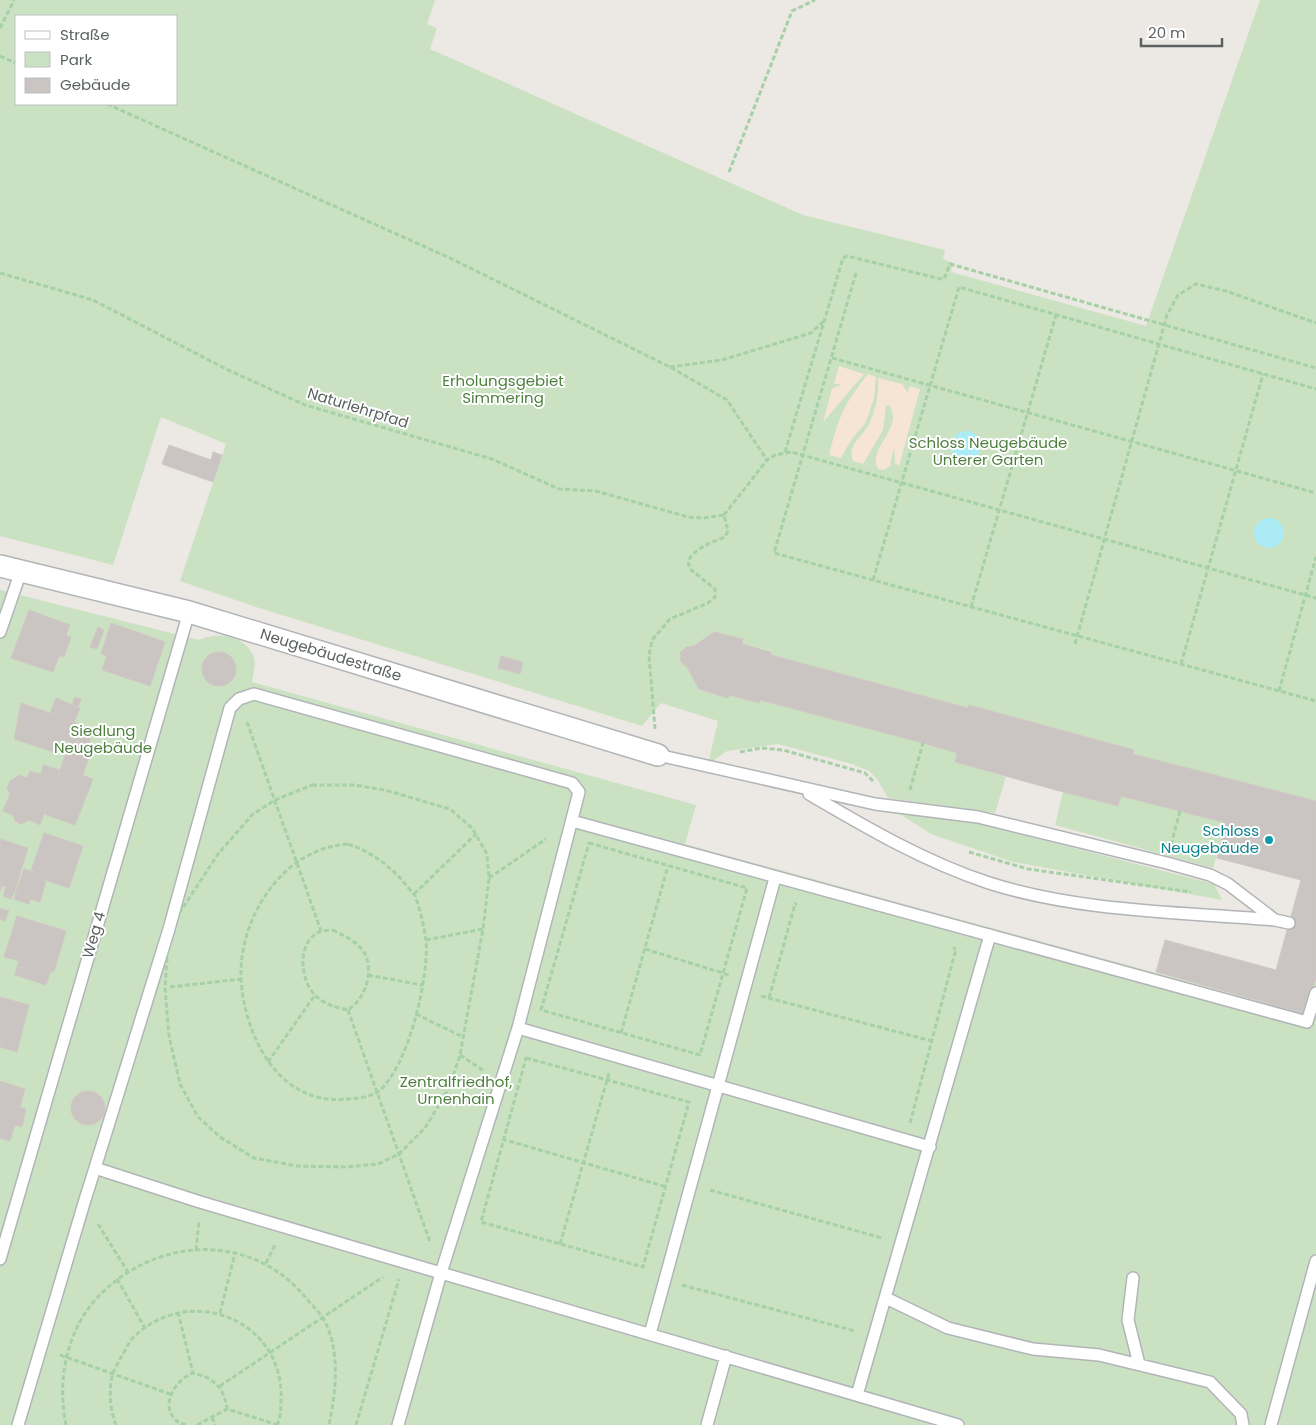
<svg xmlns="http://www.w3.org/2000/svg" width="1316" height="1425" viewBox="0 0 1316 1425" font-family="Poppins,sans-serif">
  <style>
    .green { fill: #cbe2c2; fill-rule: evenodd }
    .sand { fill: #f6e5d5 }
    .water { fill: #aaebf6 }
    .building { fill: #cac5c2; stroke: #d0c8c2 }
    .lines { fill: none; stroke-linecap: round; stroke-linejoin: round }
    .lane-casing { stroke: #b1b5b7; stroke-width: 14 }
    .street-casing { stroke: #b1b5b7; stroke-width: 24 }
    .path { stroke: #a6d0a6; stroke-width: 3; stroke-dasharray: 5 2.5; stroke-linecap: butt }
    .lane { stroke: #fff; stroke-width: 11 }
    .street { stroke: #fff; stroke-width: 21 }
    .culture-dot { fill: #0f9aa8; stroke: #fff; stroke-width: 2 }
    .labels { text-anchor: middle; stroke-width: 4; stroke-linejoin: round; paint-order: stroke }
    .park-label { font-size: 15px; fill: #4d7f3e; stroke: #fff }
    .street-label { font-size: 15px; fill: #5c6162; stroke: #fff }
    .culture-label { font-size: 15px; fill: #0d838f; stroke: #fff; text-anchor: end }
  </style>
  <rect width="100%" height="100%" fill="#ece8e3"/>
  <path class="green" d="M 0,0 L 435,0 L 427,24 L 437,28 L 430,49 L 803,215 L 945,250 L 943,259 L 953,263 L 951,272 L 1146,326 L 1260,0 L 1316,0 L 1316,801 L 1133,754 L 1133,750 L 969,705 L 968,708 L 771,655 L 771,651 L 742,644 L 743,639 L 714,632 L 694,646 L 686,647 L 680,653 L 681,662 L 687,667 L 699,689 L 727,697 L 729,695 C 806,707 882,731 957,753 L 955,762 L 1006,777 L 995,813 L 888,798 L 877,779 L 869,771 L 852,764 L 778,744 L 727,751 L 708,764 L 718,721 L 661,703 L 642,726 L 259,608 L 180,581 L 226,444 L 161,417 L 113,565 L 0,536 ZM 16,16 L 176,16 L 176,104 L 16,104 Z
    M 0,590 L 199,640 C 217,631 244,635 253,655 C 257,663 253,674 252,682 L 696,805 L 685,844 L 1306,1014 L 1316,978 L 1316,1425 L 0,1425 Z
    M 1063,792 L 1117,806 L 1121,796 L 1226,823 L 1213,868 L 1055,825 Z
    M 898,813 L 977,823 L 1214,884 L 1222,900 L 1013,862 L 931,834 Z"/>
  <path class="sand" d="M 839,366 L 864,374 L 823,422 L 832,389 L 842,384 L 834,384 Z
    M 868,374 L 876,377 L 874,398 L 866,422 L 851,440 L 841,458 L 829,455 C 839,417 843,405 868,374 Z
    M 878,378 L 902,384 L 908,393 L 909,386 L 920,389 L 899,466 L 895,463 L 894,447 L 890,466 L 884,470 L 878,469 C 867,446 905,429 889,405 L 886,406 L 883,430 L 863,464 L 853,461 C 847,444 862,438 869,424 C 876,409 879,394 878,378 Z"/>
  <path class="water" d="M951 446a15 15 0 1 1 30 0a15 15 0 1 1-30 0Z
    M1254 533a15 15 0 1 1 30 0a15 15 0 1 1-30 0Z"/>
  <path class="building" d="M 169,445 L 211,460 L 213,452 L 222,455 L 213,482 L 162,464 Z
    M 29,610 L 70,625 L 66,636 L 71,637 L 64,657 L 59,656 L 53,672 L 11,658 Z
    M 111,623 L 165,642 L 150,686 L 102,670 L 107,656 L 101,654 Z
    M 98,627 L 104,630 L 97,649 L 90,647 Z
    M 714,632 L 743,639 L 742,644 L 771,652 L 771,655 L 968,708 L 969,705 L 1134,750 L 1133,754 L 1316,801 L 1316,978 L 1306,1014 L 1156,972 L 1165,940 L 1276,970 L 1301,880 L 1217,858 L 1226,823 L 1121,796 L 1118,806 L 1063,792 L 955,762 L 957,753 L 923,743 L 760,700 L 759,703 L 729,695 L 728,698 L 699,689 L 687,667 L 681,662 L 680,653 L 686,647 L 694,646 Z
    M202 669a17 17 0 1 1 34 0a17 17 0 1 1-34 0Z
    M 501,656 L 523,662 L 520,674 L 498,668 Z
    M 75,697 L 81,699 L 78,707 L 72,705 Z
    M 56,698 L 80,708 L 74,722 L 50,713 Z
    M 21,703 L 68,719 L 57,753 L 14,739 Z
    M 68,719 L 77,723 L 70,742 L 61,739 Z
    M 74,731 L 91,736 L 89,745 L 71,739 Z
    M 71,739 L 93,746 L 83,775 L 61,767 Z
    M 43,765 L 60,770 L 57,779 L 41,774 Z
    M 61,767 L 93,779 L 75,825 L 44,814 Z
    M 30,771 L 57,779 L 40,825 L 29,820 L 21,824 L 15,821 L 13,815 L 3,811 L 10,794 L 7,789 L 10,781 L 19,775 L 27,778 Z
    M 44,833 L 83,846 L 69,888 L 39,878 L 41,874 L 31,871 Z
    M 0,839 L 28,848 L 15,890 L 2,886 L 0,892 Z
    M 24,869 L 41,874 L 39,878 L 46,881 L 40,902 L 15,894 Z
    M 6,887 L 15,890 L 11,899 L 3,896 Z
    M 16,894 L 30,898 L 29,904 L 14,899 Z
    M 0,908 L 9,911 L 5,921 L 0,919 Z
    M 17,916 L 66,931 L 54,972 L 37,966 L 36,972 L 17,966 L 19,961 L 4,957 Z
    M 17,966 L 36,972 L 37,966 L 51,971 L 46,985 L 15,975 Z
    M 0,997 L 29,1005 L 17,1052 L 0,1047 Z
    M 0,1081 L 25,1089 L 20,1107 L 26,1109 L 22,1127 L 15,1125 L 10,1141 L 0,1138 Z
    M71 1108a17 17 0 1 1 34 0a17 17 0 1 1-34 0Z"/>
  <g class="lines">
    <g class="lane-casing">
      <path id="lane" d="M 0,632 L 21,571
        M 658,755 L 875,804 L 978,817 L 1167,863 L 1210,875 L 1228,884 L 1275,920 L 1289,923
        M 809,794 C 867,828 925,862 989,883 C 1080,912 1180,912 1275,920
        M 572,821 L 1307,1022 L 1316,993
        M 518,1028 L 930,1147
        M 0,1259 L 189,612
        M 1133,1278 L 1128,1320 L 1139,1364
        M 886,1298 L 948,1328 L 1033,1349 L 1099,1355 L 1210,1382 L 1241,1414 L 1243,1425
        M 650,1334 L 775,878
        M 857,1395 L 990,935
        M 18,1425 L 84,1203 L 95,1168 L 169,929 L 230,708 L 239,699 L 254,694 L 572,783 L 579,792 L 518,1028 L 441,1273 L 200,1202 L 95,1168
        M 398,1425 L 441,1273 L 958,1425
        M 707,1425 L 726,1356
        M 1271,1425 L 1316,1261"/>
    </g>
    <g class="street-casing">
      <path id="street" d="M 0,566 L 189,612 L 658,755"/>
    </g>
    <path class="path" d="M 0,28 L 14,0
      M 0,56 L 16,63
      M 107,104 L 452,259 L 670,367 L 727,400 L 767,460
      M 729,172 L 792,11 L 815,0
      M 0,273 L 93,300 L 226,369 L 305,405 L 492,459 L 559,489 L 596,491 L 688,517 L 703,518 L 724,515
      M 856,273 L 774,553 L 1316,701
      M 832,358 L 1316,493
      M 670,367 L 722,360 L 811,333 L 826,319
      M 785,452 L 843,258 L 847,256 L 941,279 L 944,279 L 950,264 L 1316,368
      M 724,515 L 767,460 L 775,455 L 791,452 L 1316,598
      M 873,580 L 959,287 L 1316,389
      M 971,607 L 1056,315
      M 1075,644 L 1167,315 L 1178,295 L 1196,284 L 1226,291 L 1316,323
      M 1181,664 L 1263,374
      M 1279,691 L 1316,557
      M 247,722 L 321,931
      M 655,729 L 649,656 L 652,640 L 670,619 L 708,603 L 715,597 L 715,589 L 690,569 L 688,561 C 696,547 711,543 725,537 L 728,531 L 724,515
      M 740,752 L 761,748 L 783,750 L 865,773 L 875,783
      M 312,785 L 354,785 L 385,790 L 450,809 L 472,828 L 487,854 L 489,878 L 483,929 L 460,1055 L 449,1088 L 425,1128 L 399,1154 L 378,1164 L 345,1167 L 297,1166 L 254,1158 L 220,1137 L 198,1117 L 180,1084 L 169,1036 L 165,988 L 169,929 L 218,854 L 253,814 L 275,800 Z
      M 910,790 L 923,743
      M 589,843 L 747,888 L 700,1055 L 541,1010 Z
      M 348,844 C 371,852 386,863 403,881 C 406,886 412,891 415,896 C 420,908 424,927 426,940 C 429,978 409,1065 379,1091 C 372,1097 355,1099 346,1099 C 279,1106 244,1036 241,978 C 239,917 283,848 348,844 Z
      M 1171,845 L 1180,811
      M 969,852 L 1028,869 L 1191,892
      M 489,878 L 546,839
      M 414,894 L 476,834
      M 333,930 C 344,936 359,942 365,954 C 374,973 365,999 348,1010 C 336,1007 326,1005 317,997 C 299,982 296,939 322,931 C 325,930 330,931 333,930 Z
      M 426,940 L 483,929
      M 645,949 L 729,975
      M 368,975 L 422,985
      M 170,987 L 241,979
      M 761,996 L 932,1041
      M 769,998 L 795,904 L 797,904
      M 348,1010 L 430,1242
      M 416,1014 L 463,1037
      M 621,1033 L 668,866
      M 460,1055 L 484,1071
      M 526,1058 L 689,1102 L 643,1267 L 481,1222 Z
      M 268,1062 L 315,995
      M 910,1123 L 956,949 L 953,948
      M 502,1139 L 667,1187
      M 710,1190 L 882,1238
      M 98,1224 L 128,1272
      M 560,1244 L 609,1073
      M 196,1250 L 199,1221
      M 266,1263 L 276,1243
      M 117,1279 L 145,1328
      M 682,1285 L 855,1331
      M 178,1312 L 193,1373
      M 220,1313 L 235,1253
      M 60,1355 L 170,1394
      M 220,1386 L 383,1277
      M 212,1417 L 215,1425
      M 66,1425 C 57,1382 66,1331 97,1298 C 155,1236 251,1231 306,1298 C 311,1304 318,1311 323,1318 C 341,1350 336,1391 329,1425
      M 116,1425 C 110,1411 109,1391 112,1376 C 113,1371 118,1364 120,1359 C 124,1353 127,1345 132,1339 C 186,1282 284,1318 281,1399 C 281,1408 281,1416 277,1425
      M 186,1425 C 158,1418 168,1383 193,1373 C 214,1378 224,1387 227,1409
      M 197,1425 L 227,1409 L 278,1425
      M 356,1425 L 399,1279"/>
    <use href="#lane" class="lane"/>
    <use href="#street" class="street"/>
  </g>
  <circle class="culture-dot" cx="1269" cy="840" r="5"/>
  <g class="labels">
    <g class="park-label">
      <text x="503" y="386">Erholungsgebiet<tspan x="503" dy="17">Simmering</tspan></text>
      <text x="988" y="448">Schloss Neugebäude<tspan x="988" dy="17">Unterer Garten</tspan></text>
      <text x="103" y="736">Siedlung<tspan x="103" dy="17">Neugebäude</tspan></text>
      <text x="456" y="1087">Zentralfriedhof,<tspan x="456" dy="17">Urnenhain</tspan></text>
    </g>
    <g class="street-label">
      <text transform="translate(358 408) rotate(17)" y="5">Naturlehrpfad</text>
      <text transform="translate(331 655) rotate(17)" y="5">Neugebäudestraße</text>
      <text transform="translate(94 935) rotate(-74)" y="5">Weg 4</text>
    </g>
    <g class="culture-label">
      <text x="1259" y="836">Schloss<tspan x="1259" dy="17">Neugebäude</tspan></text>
    </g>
  </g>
  <rect x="15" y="15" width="162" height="90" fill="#ffffff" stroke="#bec0c0"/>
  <rect x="25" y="31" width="25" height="8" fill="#ffffff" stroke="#bec0c0"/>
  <text x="60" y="40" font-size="15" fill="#5c6162">Straße</text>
  <rect x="25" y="52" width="25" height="15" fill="#cbe2c2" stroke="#bec0c0"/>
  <text x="60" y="65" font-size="15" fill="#5c6162">Park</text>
  <rect x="25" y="78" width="25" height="15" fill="#cac5c2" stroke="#bec0c0"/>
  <text x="60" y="90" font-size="15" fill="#5c6162">Gebäude</text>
  <path d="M1141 38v8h81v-8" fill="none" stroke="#5c6162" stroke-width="2.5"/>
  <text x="1148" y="38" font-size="15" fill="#5c6162" stroke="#ffffff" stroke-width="4" paint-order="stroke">20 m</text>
</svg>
